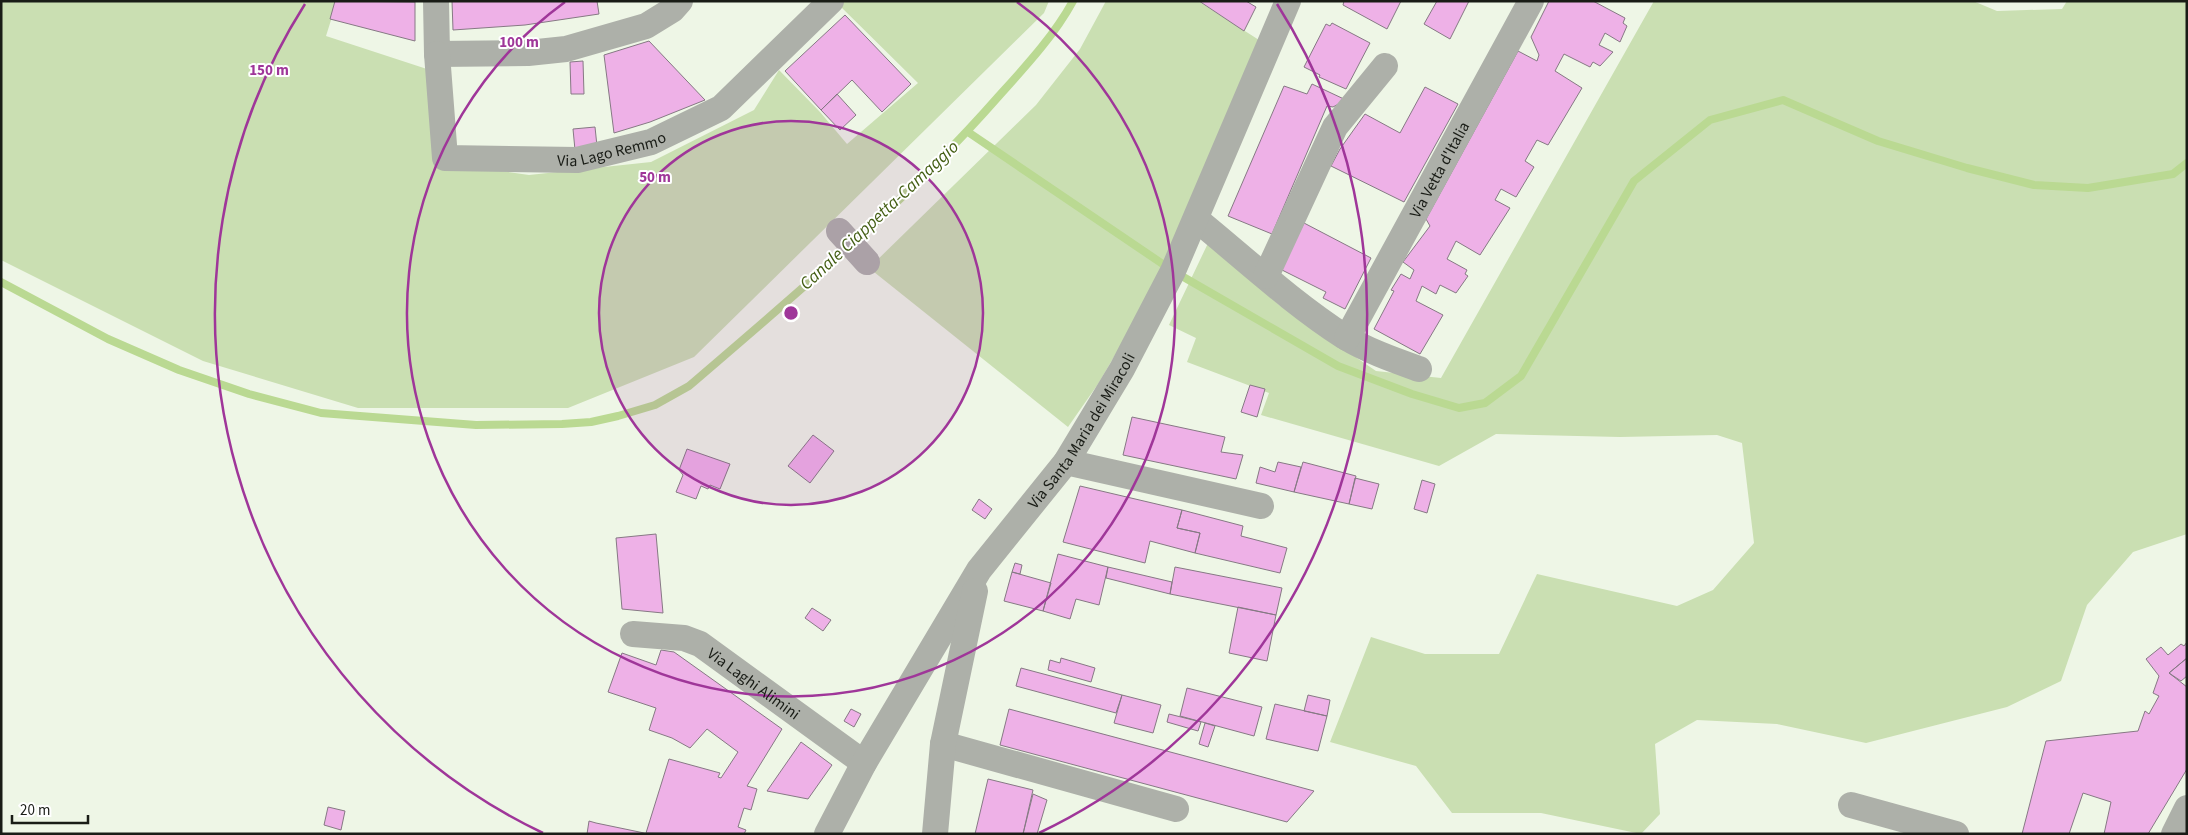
<svg xmlns="http://www.w3.org/2000/svg" width="2188" height="835" viewBox="0 0 2188 835" font-family="'Source Sans 3',sans-serif">
  <style>
    .green { fill: #cadfb2 }
    .lines { fill: none; stroke-linecap: round; stroke-linejoin: round }
    .stream { stroke: #bad992; stroke-width: 8 }
    .building { fill: #eeb1e7; stroke: #867984 }
    .minor { stroke: #adb0a9; stroke-width: 26 }
    .ring { fill: none; stroke: #9f3699; stroke-width: 2.5 }
    .labels { text-anchor: middle; stroke-width: 4; stroke-linejoin: round; paint-order: stroke }
    .street-label { font-size: 16px; fill: #191c16; stroke: #fff }
    .water-label { font-size: 18px; font-style: italic; fill: #435e13; stroke: #fff }
    .centre { fill: #9f3699; stroke: #fff; stroke-width: 2.5 }
    .ring-label { font-size: 15px; text-anchor: middle; font-weight: bold; fill: #9f3699; stroke: #fff; stroke-width: 4; stroke-linejoin: round; paint-order: stroke }
  </style>
  <rect width="100%" height="100%" fill="#eef6e6"/>
  <path class="green" d="M 1,1 L 337,1 L 326,36 L 433,71 L 441,162 L 529,175 L 651,162 L 754,110 L 779,70 L 820,112 L 847,144 L 918,83 L 839,5 L 843,1 L 1049,1 L 1044,13 L 694,357 L 568,408 L 358,408 L 203,361 L 1,260 Z
    M 1106,1 L 1198,1 L 1259,40 L 1148,299 L 1098,384 L 1068,427 L 869,268 L 1036,105 L 1080,49 Z
    M 1654,1 L 1973,1 L 1997,11 L 2062,9 L 2067,1 L 2187,1 L 2187,534 L 2133,552 L 2087,605 L 2061,681 L 2007,707 L 1866,743 L 1777,724 L 1697,720 L 1655,744 L 1660,814 L 1641,834 L 1541,813 L 1452,813 L 1416,766 L 1330,742 L 1371,637 L 1425,654 L 1499,654 L 1537,574 L 1677,606 L 1713,590 L 1754,543 L 1742,443 L 1717,435 L 1620,437 L 1496,434 L 1439,466 L 1261,415 L 1269,393 L 1187,362 L 1196,338 L 1169,325 L 1210,239 L 1279,305 L 1376,371 L 1441,378 Z"/>
  <g class="lines">
    <path class="stream" d="M 968,132 L 1173,271 L 1338,366 L 1412,394 L 1459,408 L 1485,403 L 1521,376 L 1634,181 L 1710,120 L 1783,100 L 1878,141 L 1967,168 L 2034,185 L 2088,188 L 2173,174 L 2187,163
      M 1,282 L 108,339 L 179,370 L 249,394 L 321,413 L 476,425 L 562,424 L 591,422 L 618,416 L 655,405 L 689,386 C 796,294 905,203 998,97 C 1025,67 1054,36 1073,1"/>
  </g>
  <path class="building" d="M 335,1 L 415,2 L 415,41 L 330,19 Z
    M 452,1 L 597,1 L 599,14 L 525,25 L 453,30 Z
    M 1199,1 L 1246,1 L 1256,7 L 1244,31 Z
    M 1344,1 L 1401,1 L 1387,29 L 1343,5 Z
    M 1437,1 L 1469,1 L 1450,39 L 1424,24 Z
    M 1549,1 L 1593,1 L 1625,18 L 1623,23 L 1627,26 L 1620,42 L 1605,33 L 1599,45 L 1613,52 L 1600,66 L 1593,62 L 1590,67 L 1564,54 L 1555,71 L 1582,88 L 1548,145 L 1537,140 L 1525,161 L 1534,167 L 1516,197 L 1501,189 L 1495,200 L 1510,208 L 1480,255 L 1456,241 L 1447,259 L 1467,270 L 1465,274 L 1468,276 L 1456,293 L 1440,285 L 1436,294 L 1422,286 L 1416,301 L 1443,315 L 1420,354 L 1374,329 L 1394,291 L 1391,290 L 1401,274 L 1410,279 L 1414,270 L 1403,262 L 1430,226 L 1426,219 L 1518,51 L 1537,61 L 1539,55 L 1531,37 Z
    M 845,15 L 911,84 L 882,112 L 852,80 L 821,110 L 785,71 Z
    M 1332,23 L 1370,43 L 1346,89 L 1319,77 L 1320,75 L 1304,67 L 1326,24 L 1330,26 Z
    M 649,41 L 705,100 L 650,122 L 614,133 L 604,55 Z
    M 583,61 L 584,94 L 571,94 L 570,62 Z
    M 1312,84 L 1346,100 L 1333,107 L 1327,106 L 1272,234 L 1228,216 L 1284,86 L 1307,94 Z
    M 1425,87 L 1458,104 L 1404,202 L 1331,166 L 1340,149 L 1365,114 L 1400,133 Z
    M 837,94 L 856,115 L 840,130 L 821,110 Z
    M 595,127 L 597,146 L 575,150 L 573,129 Z
    M 1304,223 L 1371,258 L 1345,309 L 1323,298 L 1326,292 L 1280,269 Z
    M 1250,385 L 1265,389 L 1257,417 L 1241,412 Z
    M 1132,417 L 1225,437 L 1221,452 L 1243,455 L 1236,479 L 1123,455 Z
    M 813,435 L 834,451 L 810,483 L 788,466 Z
    M 687,449 L 730,464 L 720,489 L 710,485 L 708,489 L 701,486 L 696,499 L 676,492 L 683,475 L 679,470 Z
    M 1278,462 L 1301,467 L 1294,492 L 1256,483 L 1260,467 L 1275,472 Z
    M 1303,462 L 1356,476 L 1349,504 L 1294,492 Z
    M 1355,478 L 1379,484 L 1372,509 L 1349,504 Z
    M 1422,480 L 1435,484 L 1427,513 L 1414,509 Z
    M 1080,486 L 1182,510 L 1177,528 L 1200,533 L 1195,553 L 1150,541 L 1145,563 L 1063,542 Z
    M 979,499 L 992,509 L 985,519 L 972,510 Z
    M 1182,510 L 1243,526 L 1241,536 L 1287,548 L 1280,573 L 1195,553 L 1200,533 L 1177,528 Z
    M 656,534 L 663,613 L 622,609 L 616,538 Z
    M 1058,554 L 1108,567 L 1099,605 L 1076,599 L 1070,619 L 1043,611 Z
    M 1015,563 L 1022,565 L 1020,574 L 1012,572 Z
    M 1108,567 L 1172,582 L 1170,594 L 1106,578 Z
    M 1175,567 L 1282,588 L 1276,615 L 1170,594 Z
    M 1012,572 L 1051,583 L 1043,611 L 1004,601 Z
    M 1238,607 L 1276,615 L 1267,661 L 1229,653 Z
    M 812,608 L 831,620 L 823,631 L 805,618 Z
    M 2187,642 L 2187,658 L 2169,673 L 2187,687 L 2187,769 L 2148,834 L 2104,834 L 2111,802 L 2083,793 L 2069,834 L 2022,834 L 2046,741 L 2138,731 L 2145,711 L 2149,714 L 2159,696 L 2153,693 L 2159,676 L 2146,659 L 2161,647 L 2168,655 L 2181,644 L 2184,646 Z
    M 661,650 L 674,652 L 782,729 L 747,786 L 757,789 L 751,810 L 744,808 L 738,827 L 746,830 L 744,834 L 646,833 L 669,759 L 720,773 L 718,777 L 721,778 L 738,752 L 707,729 L 690,748 L 672,738 L 649,730 L 656,708 L 608,692 L 622,653 L 656,665 Z
    M 1061,658 L 1095,668 L 1091,682 L 1048,670 L 1050,660 L 1060,663 Z
    M 2187,658 L 2187,676 L 2181,681 L 2169,673 Z
    M 1021,668 L 1122,695 L 1116,713 L 1016,686 Z
    M 1187,688 L 1262,707 L 1254,736 L 1180,716 Z
    M 1122,695 L 1161,705 L 1153,733 L 1114,723 Z
    M 1308,695 L 1330,700 L 1327,716 L 1304,711 Z
    M 1275,704 L 1327,716 L 1318,751 L 1266,739 Z
    M 851,709 L 861,714 L 854,727 L 844,721 Z
    M 1009,709 L 1204,761 L 1314,791 L 1287,822 L 1000,745 Z
    M 1169,714 L 1201,722 L 1198,731 L 1167,722 Z
    M 1205,723 L 1215,726 L 1208,747 L 1199,744 Z
    M 801,742 L 832,765 L 808,799 L 767,791 Z
    M 988,779 L 1033,790 L 1023,834 L 975,834 Z
    M 1033,794 L 1047,800 L 1037,834 L 1023,834 Z
    M 328,807 L 345,811 L 341,830 L 324,825 Z
    M 589,821 L 596,823 L 649,834 L 587,834 Z"/>
  <g class="lines">
    <g class="minor">
      <path d="M 436,1 L 437,54 L 528,53 L 566,49 L 646,26 L 672,10 L 680,1"/>
      <path id="s1" d="M 437,54 L 445,158 L 577,160 L 651,142 L 721,108 L 831,1"/>
      <path d="M 1196,219 C 1244,258 1292,303 1345,337 C 1368,351 1394,360 1419,369"/>
      <path d="M 839,231 L 867,262"/>
      <path d="M 1266,276 L 1335,127 L 1385,66"/>
      <path id="s2" d="M 1347,338 L 1531,1"/>
      <path d="M 1066,462 L 1261,506"/>
      <path id="s3" d="M 633,634 L 684,638 L 700,644 L 864,763"/>
      <path d="M 943,744 L 1176,809"/>
      <path d="M 1851,805 L 1956,834"/>
      <path id="s4" d="M 827,834 L 864,763 L 979,570 L 1066,462 L 1122,369 L 1173,271 L 1288,1"/>
      <path d="M 935,834 L 943,744 L 975,591"/>
      <path d="M 2174,834 L 2187,808"/>
    </g>
  </g>
  <circle cx="791" cy="313" r="192" fill="#9f3699" fill-opacity=".12"/>
  <g class="ring">
    <circle cx="791" cy="313" r="192"/>
    <path d="M1017 2A384 384 0 1 1 565 2"/>
    <path d="M543 833A576 576 0 0 1 305 4M1277 4A576 576 0 0 1 1039 833"/>
  </g>
  <g class="labels">
    <g class="street-label">
      <text dy="6" stroke="none"><textPath href="#s1" startOffset="272">Via Lago Remmo</textPath></text>
      <text dy="6" stroke="none"><textPath href="#s2" startOffset="192">Via Vetta d'Italia</textPath></text>
      <text dy="6" stroke="none"><textPath href="#s4" startOffset="478">Via Santa Maria dei Miracoli</textPath></text>
      <text dy="6" stroke="none"><textPath href="#s3" startOffset="135">Via Laghi Alimini</textPath></text>
    </g>
    <g class="water-label">
      <text transform="translate(879 215) rotate(-43)" y="6">Canale Ciappetta-Camaggio</text>
    </g>
  </g>
  <circle cx="791" cy="313" r="8" class="centre"/>
  <g class="ring-label">
    <text x="519" y="47">100 m</text>
    <text x="269" y="75">150 m</text>
    <text x="655" y="182">50 m</text>
  </g>
  <rect width="2188" height="835" fill="none" stroke="#191c16" stroke-width="5"/>
  <path d="M12 815v8h76v-8" fill="none" stroke="#191c16" stroke-width="2.5"/>
  <text x="20" y="815" font-size="15" fill="#191c16" stroke="#ffffff" stroke-width="4" paint-order="stroke">20 m</text>
</svg>
